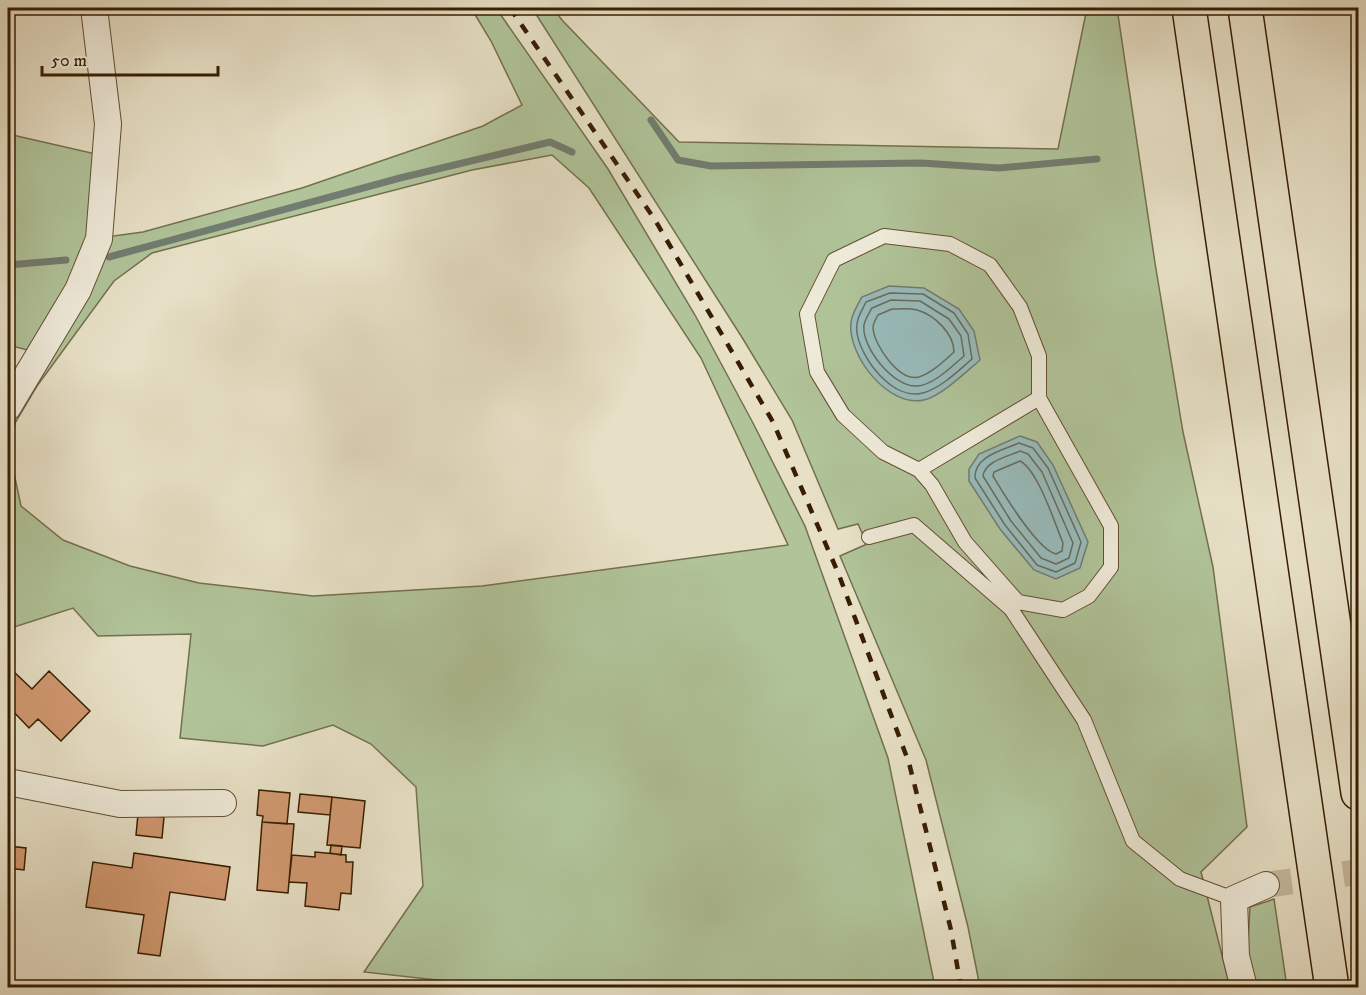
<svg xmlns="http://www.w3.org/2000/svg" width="1366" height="995" viewBox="0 0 1366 995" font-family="'IM FELL DW Pica',serif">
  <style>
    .green { fill: #b0c399; stroke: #74704c; stroke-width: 1.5; fill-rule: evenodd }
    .water { fill: #98bbbb; stroke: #727c70; stroke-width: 1.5 }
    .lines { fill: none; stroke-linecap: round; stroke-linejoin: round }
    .shore { stroke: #686c5e; stroke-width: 1.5 }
    .stream { stroke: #727c70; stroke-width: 7 }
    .building { fill: #d19971; stroke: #381e00; stroke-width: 1.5 }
    .minor-tunnel { stroke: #c4b99e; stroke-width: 26; stroke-dasharray: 26 13; stroke-linecap: butt }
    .service-casing { stroke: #644e32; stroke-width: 16 }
    .minor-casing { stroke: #644e32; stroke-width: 28 }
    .motorway-casing { stroke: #381e00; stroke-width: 36 }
    .service { stroke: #efebda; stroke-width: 14 }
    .minor { stroke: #efebda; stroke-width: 26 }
    .motorway { stroke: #e7e0c6; stroke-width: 33 }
    .rail { stroke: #381e00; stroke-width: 4.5; stroke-dasharray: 10 10; stroke-linecap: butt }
  </style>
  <rect width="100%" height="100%" fill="#e7e0c6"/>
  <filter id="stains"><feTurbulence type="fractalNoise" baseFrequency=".00333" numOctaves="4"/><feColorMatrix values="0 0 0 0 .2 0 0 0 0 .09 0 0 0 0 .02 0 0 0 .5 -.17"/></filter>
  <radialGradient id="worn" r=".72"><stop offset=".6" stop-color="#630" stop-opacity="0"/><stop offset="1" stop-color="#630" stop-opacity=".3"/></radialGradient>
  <path class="green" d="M 471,8 L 496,8 L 608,169 L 695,315 L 753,423 L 805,526 L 888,758 L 935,987 L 509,988 L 364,972 L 423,886 L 416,787 L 371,744 L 333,725 L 263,746 L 180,738 L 191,634 L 98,636 L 73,608 L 8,629 L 8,407 L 39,353 L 8,345 L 8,134 L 96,154 L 99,238 L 143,232 L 302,188 L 483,126 L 522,105 L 491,41 ZM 552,155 L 589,188 L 701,358 L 788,545 L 482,586 L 313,596 L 199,583 L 130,566 L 63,540 L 21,506 L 11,459 L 15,423 L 37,386 L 114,281 L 152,253 L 472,170 Z
    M 532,8 L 553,8 L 562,20 L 679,142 L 1058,149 L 1087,8 L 1117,8 L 1155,263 L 1183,432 L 1213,567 L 1247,827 L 1201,872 L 1230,987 L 980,987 L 968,927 L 926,760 L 840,556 L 867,544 L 858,524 L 838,529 L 792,420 L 743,339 Z
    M 1274,899 L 1287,987 L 1254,987 L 1247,960 L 1250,907 Z"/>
  <path class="water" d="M 889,286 L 924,288 L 959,309 L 974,331 L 980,360 C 966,372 941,396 924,400 C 888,408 847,355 851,322 C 852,314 858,304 862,297 Z
    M 1020,436 L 1037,442 L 1053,465 L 1088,542 L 1080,568 L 1056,579 L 1034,570 L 1000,529 L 969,481 L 969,469 L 979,454 Z"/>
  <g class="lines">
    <path class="shore" d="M 890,293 L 923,294 L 954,313 L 968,334 L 972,359 C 958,371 941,388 923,393 C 893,401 861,359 857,333 C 855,321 861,312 866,302 Z
      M 891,300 L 920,301 L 949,319 L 961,336 L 964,356 C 952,366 934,385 917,386 C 894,388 861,347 864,325 C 865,319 869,313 872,308 Z
      M 892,309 C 900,309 910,308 917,310 C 935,315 954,334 954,352 C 944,361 932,373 919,377 C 899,382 874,345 873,328 C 873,323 876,319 878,315 Z
      M 1019,443 L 1033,448 L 1048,468 L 1081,542 L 1075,563 L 1056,572 L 1037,565 L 1005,525 L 975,478 C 974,456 1003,450 1019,443 Z
      M 1020,451 L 1028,454 L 1042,472 L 1073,543 L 1069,558 L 1056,564 L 1041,558 L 1011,521 L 983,476 C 985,461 1007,457 1020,451 Z
      M 1020,461 C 1038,470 1055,524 1063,543 L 1062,551 L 1056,554 C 1037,550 1004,494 993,476 L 994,472 Z"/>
    <path class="stream" d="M 651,120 L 678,160 L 711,166 L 921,163 L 999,168 L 1097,159
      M 109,257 L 400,178 L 550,142 L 572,152
      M 8,265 L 66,260"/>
  </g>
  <path class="building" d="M 12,670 L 32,689 L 49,671 L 90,711 L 61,741 L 38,719 L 29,728 L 8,706 L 8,674 Z
    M 259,790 L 290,793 L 287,824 L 262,822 L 263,816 L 257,815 Z
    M 300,794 L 332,797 L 330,815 L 298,812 Z
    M 332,797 L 365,801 L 360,848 L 327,845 Z
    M 138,814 L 164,817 L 162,838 L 136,835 Z
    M 262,822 L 294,824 L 288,893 L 257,890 Z
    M 331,845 L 342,846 L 341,855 L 330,853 Z
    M 8,846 L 26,848 L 24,870 L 8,868 Z
    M 315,852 L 346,855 L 346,862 L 353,862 L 351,894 L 341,893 L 339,910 L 305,906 L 307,883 L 289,882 L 292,855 L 315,857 Z
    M 134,853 L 230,867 L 225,900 L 170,892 L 160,956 L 138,953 L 144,915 L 86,907 L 93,862 L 132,868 Z"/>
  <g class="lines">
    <path class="minor-tunnel" d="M 1266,885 L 1358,872"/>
    <g class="service-casing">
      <path id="service" d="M 884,236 L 950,244 L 990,265 L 1020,307 L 1039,356 L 1039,398 L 1111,526 L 1111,567 L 1089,596 L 1063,610 L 1018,602 L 965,542 L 932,485 L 919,470 L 883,452 L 843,415 L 817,372 L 807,314 L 834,260 Z
        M 919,470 L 1039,398
        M 869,537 L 914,525 L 1011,609 L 1084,720 L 1133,841 L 1180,879 L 1234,899"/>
    </g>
    <g class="minor-casing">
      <path id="minor" d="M 8,407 L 78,290 L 99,239 L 108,124 L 94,8
        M 8,782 L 120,804 L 223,803
        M 1244,988 L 1236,956 L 1234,899 L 1266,885"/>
    </g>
    <g class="motorway-casing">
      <path id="motorway" d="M 1189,8 L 1332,988
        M 1245,8 L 1358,793"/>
    </g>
    <use href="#service" class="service"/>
    <use href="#minor" class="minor"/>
    <use href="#motorway" class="motorway"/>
    <path class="rail" d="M 510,8 L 655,220 L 773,422 L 839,575 L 909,763 L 951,930 L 961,988"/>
  </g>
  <rect width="1366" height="995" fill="none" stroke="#e7e0c6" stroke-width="30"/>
  <rect x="9" y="9" width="1348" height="977" fill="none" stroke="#381e00" stroke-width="3"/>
  <rect x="15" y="15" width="1336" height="965" fill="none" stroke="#381e00" stroke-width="1.5"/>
  <path d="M42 66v9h176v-9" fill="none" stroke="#381e00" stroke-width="3"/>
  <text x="51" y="66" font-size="18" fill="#381e00" stroke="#efebda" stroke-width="4.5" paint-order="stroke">50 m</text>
  <rect width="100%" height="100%" filter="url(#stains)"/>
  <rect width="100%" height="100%" fill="url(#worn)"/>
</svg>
